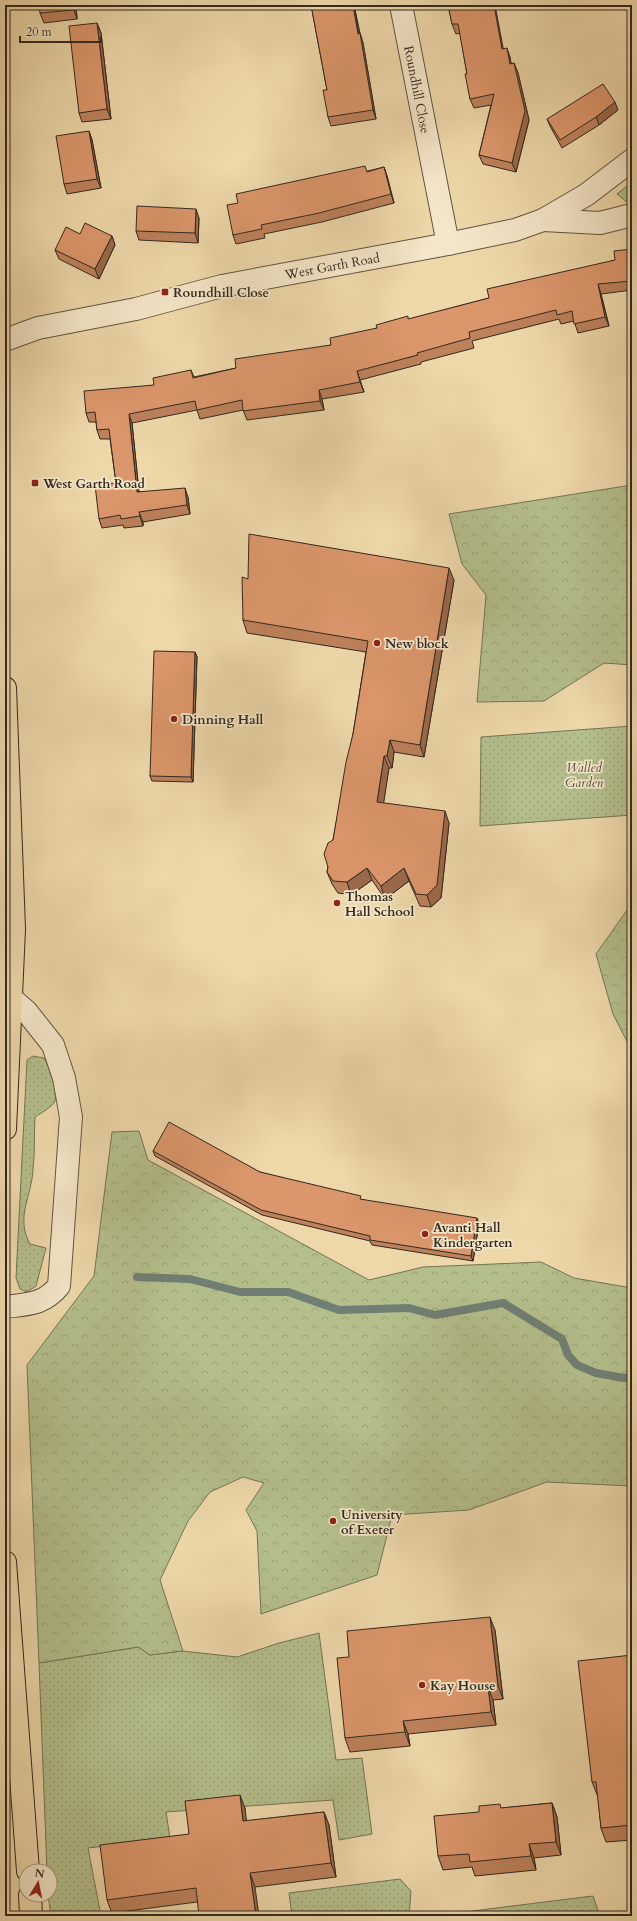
<svg xmlns="http://www.w3.org/2000/svg" width="637" height="1921" viewBox="0 0 637 1921" font-family="Cardo,serif">
  <style>
    .grass { fill: url(#grass-dots); stroke: #737456 }
    .forest { fill: url(#forest-crowns); stroke: #737456 }
    .lines { fill: none; stroke-linecap: round; stroke-linejoin: round }
    .stream { stroke: #707f74; stroke-width: 8 }
    .street-casing { stroke: #615542; stroke-width: 24 }
    .highway-casing { stroke: #32291f; stroke-width: 24 }
    .street { stroke: #f4e6c8; stroke-width: 22 }
    .highway { stroke: #eed8aa; stroke-width: 22 }
    .wall { fill: #bd815c; stroke: #32291f }
    .shaded-wall { fill: #9a694b; stroke: #32291f }
    .building { fill: #dc966b; stroke: #32291f }
    .poi-dot { fill: #8f2418; stroke: #f4e6c8; stroke-width: 1.5 }
    .labels { text-anchor: middle; stroke-width: 3.5; stroke-linejoin: round; paint-order: stroke }
    .street-label { font-size: 13px; fill: #32291f; stroke: #f4e6c8 }
    .poi-label { font-size: 13px; font-weight: bold; fill: #32291f; stroke: #f4e6c8; text-anchor: start }
    .park-label { font-size: 13px; font-style: italic; fill: #524e3a; stroke: #f4e6c8 }
  </style>
  <defs>
    <pattern id="grass-dots" width="8" height="8" patternUnits="userSpaceOnUse"><rect width="8" height="8" fill="#b4bf8c"/><path d="M2 2h.1M6 6h.1" fill="none" stroke="#9ba478" stroke-width="1.8" stroke-linecap="round"/></pattern>
    <pattern id="forest-crowns" width="20" height="18" patternUnits="userSpaceOnUse"><rect width="20" height="18" fill="#b4bf8c"/><path d="M2 6a3 3 0 1 1 6 0M12 15a3 3 0 1 1 6 0" fill="none" stroke="#9ba478"/></pattern>
  </defs>
  <rect width="100%" height="100%" fill="#eed8aa"/>
  <filter id="stains"><feTurbulence type="fractalNoise" baseFrequency=".005" numOctaves="4"/><feColorMatrix values="0 0 0 0 .2 0 0 0 0 .09 0 0 0 0 .02 0 0 0 .5 -.17"/></filter>
  <radialGradient id="worn" r=".72"><stop offset=".6" stop-color="#630" stop-opacity="0"/><stop offset="1" stop-color="#630" stop-opacity=".3"/></radialGradient>
  <path class="grass" d="M 632,182 L 632,202 L 628,203 L 617,194 Z
    M 632,726 L 632,815 L 480,826 L 481,737 Z
    M 33,1056 L 44,1058 C 49,1066 58,1092 55,1101 C 52,1107 41,1113 35,1117 C 34,1134 35,1152 33,1169 C 32,1196 15,1217 30,1244 L 46,1248 L 36,1286 L 27,1292 L 20,1289 L 16,1278 L 27,1060 Z
    M 319,1633 L 336,1760 L 362,1758 L 372,1834 L 339,1840 L 333,1800 L 166,1812 L 170,1838 L 88,1848 L 101,1916 L 51,1916 L 48,1895 L 50,1895 L 50,1871 L 47,1871 L 39,1663 L 138,1647 L 150,1655 L 183,1651 L 237,1657 L 279,1643 Z
    M 400,1879 L 411,1891 L 409,1916 L 292,1916 L 289,1893 Z
    M 593,1896 L 600,1916 L 462,1916 L 472,1911 Z"/>
  <path class="forest" d="M 632,485 L 632,665 L 604,663 L 544,701 L 477,702 L 486,595 L 462,564 L 449,514 Z
    M 632,903 L 632,1051 L 613,1014 L 596,954 Z
    M 139,1131 L 148,1160 L 369,1280 L 423,1267 L 541,1262 L 574,1278 L 632,1288 L 632,1486 L 547,1482 L 469,1510 L 392,1515 L 377,1575 L 261,1614 L 257,1531 L 246,1510 L 264,1483 L 243,1477 L 210,1492 L 188,1521 L 160,1580 L 183,1651 L 150,1655 L 138,1647 L 39,1663 L 27,1365 L 94,1276 L 112,1132 Z"/>
  <g class="lines">
    <path class="stream" d="M 137,1277 L 190,1279 L 240,1292 L 288,1292 L 339,1310 L 409,1308 L 435,1315 L 503,1303 L 562,1339 L 568,1355 L 577,1365 L 596,1373 L 624,1378 L 632,1376"/>
    <g class="street-casing">
      <g id="street">
        <path id="s1" d="M 401,5 L 448,244"/>
        <path d="M 543,220 L 600,223 L 632,215"/>
        <path id="s2" d="M 5,340 L 38,328 L 136,309 L 222,286 L 448,244 L 515,230 L 543,220 L 586,195 L 632,160"/>
        <path d="M 5,1307 C 28,1304 43,1305 59,1286 L 71,1117 L 64,1078 L 53,1045 L 26,1011 L 11,998"/>
      </g>
    </g>
    <g class="highway-casing">
      <path id="highway" d="M 5,688 L 14,929 L 5,1129
        M 5,1562 L 28,1871
        M 30,1895 L 31,1916"/>
    </g>
    <use href="#street" class="street"/>
    <use href="#highway" class="highway"/>
  </g>
  <path class="wall" d="M 76,5 L 77,19 L 44,23 L 40,13 Z
    M 311,5 L 354,5 L 360,33 L 363,43 L 376,119 L 331,126 L 328,117 L 327,90 Z
    M 448,5 L 503,48 L 510,57 L 511,64 L 514,63 L 518,73 L 529,120 L 516,172 L 483,164 L 479,155 L 491,105 L 474,108 L 470,99 L 467,74 L 460,33 L 456,34 L 452,24 Z
    M 97,23 L 101,33 L 111,119 L 82,122 L 79,113 Z
    M 618,110 L 599,125 L 562,148 L 550,126 L 547,119 Z
    M 89,131 L 92,140 L 101,188 L 67,194 L 64,184 Z
    M 384,167 L 387,176 L 394,203 L 322,222 L 264,234 L 265,238 L 236,244 L 233,235 L 238,203 Z
    M 199,218 L 198,243 L 139,240 L 136,231 Z
    M 80,234 L 112,236 L 115,245 L 99,279 L 59,259 L 55,250 Z
    M 632,249 L 632,290 L 601,294 L 609,326 L 578,333 L 574,321 L 561,324 L 559,319 L 472,341 L 474,348 L 421,362 L 421,364 L 360,380 L 364,392 L 322,399 L 324,410 L 247,420 L 243,410 L 200,419 L 197,410 L 132,423 L 139,492 L 188,497 L 190,514 L 143,522 L 143,526 L 124,528 L 123,525 L 102,528 L 99,519 L 116,483 L 110,439 L 100,439 L 97,430 L 96,422 L 89,422 L 86,413 L 191,370 L 194,377 L 236,368 L 331,345 L 377,328 L 489,298 L 615,260 Z
    M 248,579 L 454,580 L 424,757 L 394,752 L 392,768 L 389,768 L 383,803 L 449,823 L 441,898 L 431,907 L 420,906 L 409,881 L 385,899 L 372,880 L 351,895 L 338,893 L 332,884 L 327,872 L 333,840 L 353,734 L 366,652 L 247,633 L 243,620 Z
    M 195,652 L 197,657 L 193,782 L 152,781 L 150,776 Z
    M 153,1151 L 260,1172 L 362,1200 L 479,1223 L 473,1261 L 372,1245 L 370,1241 L 262,1215 L 155,1156 Z
    M 495,1630 L 503,1699 L 493,1700 L 496,1725 L 408,1734 L 410,1746 L 350,1752 L 345,1738 L 349,1657 Z
    M 632,1655 L 632,1840 L 606,1842 L 601,1828 L 598,1797 L 592,1782 Z
    M 552,1803 L 557,1817 L 561,1855 L 534,1858 L 536,1870 L 475,1876 L 472,1867 L 443,1870 L 438,1856 L 479,1812 L 502,1808 Z
    M 245,1808 L 246,1821 L 324,1812 L 329,1825 L 336,1877 L 255,1887 L 197,1902 L 112,1913 L 107,1900 L 189,1834 Z"/>
  <path class="shaded-wall" d="M 73,5 L 76,5 L 77,19 L 74,10 Z
    M 353,5 L 354,5 L 361,42 L 360,33 L 363,43 L 376,119 L 373,110 Z
    M 494,5 L 495,5 L 505,58 L 502,49 Z
    M 97,23 L 101,33 L 111,119 L 107,109 Z
    M 507,48 L 510,57 L 513,74 L 510,64 Z
    M 514,63 L 518,73 L 529,120 L 516,172 L 512,163 Z
    M 615,102 L 618,110 L 599,125 L 596,117 Z
    M 89,131 L 92,140 L 101,188 L 97,179 Z
    M 384,167 L 387,176 L 394,203 L 391,194 Z
    M 196,209 L 199,218 L 198,243 L 195,233 Z
    M 112,236 L 115,245 L 99,279 L 95,269 Z
    M 598,284 L 601,294 L 609,326 L 605,317 Z
    M 357,371 L 364,392 L 360,382 Z
    M 319,390 L 322,399 L 324,410 L 320,401 Z
    M 129,414 L 132,423 L 140,502 L 137,492 Z
    M 185,488 L 188,497 L 190,514 L 187,505 Z
    M 139,512 L 143,522 L 143,526 L 140,516 Z
    M 449,568 L 454,580 L 424,757 L 420,745 Z
    M 195,652 L 197,657 L 193,782 L 191,777 Z
    M 390,740 L 394,752 L 392,768 L 387,756 Z
    M 384,756 L 389,768 L 382,814 L 377,802 Z
    M 445,811 L 449,823 L 441,898 L 431,907 L 427,895 Z
    M 367,868 L 372,880 L 351,895 L 347,882 Z
    M 404,868 L 409,881 L 385,899 L 381,886 Z
    M 477,1218 L 479,1223 L 473,1261 L 471,1256 Z
    M 490,1617 L 495,1630 L 503,1699 L 498,1686 Z
    M 488,1687 L 493,1700 L 496,1725 L 491,1712 Z
    M 403,1721 L 408,1734 L 410,1746 L 405,1732 Z
    M 240,1795 L 245,1808 L 248,1835 L 243,1821 Z
    M 552,1803 L 557,1817 L 561,1855 L 556,1842 Z
    M 324,1812 L 329,1825 L 336,1877 L 331,1863 Z
    M 529,1844 L 534,1858 L 536,1870 L 531,1856 Z
    M 250,1873 L 255,1887 L 259,1916 L 256,1916 Z"/>
  <path class="building" d="M 39,5 L 73,5 L 74,10 L 40,13 Z
    M 311,5 L 353,5 L 358,34 L 360,33 L 373,110 L 328,117 L 323,90 L 327,90 Z
    M 448,5 L 494,5 L 502,49 L 507,48 L 510,64 L 514,63 L 525,111 L 512,163 L 479,155 L 494,94 L 470,99 L 465,74 L 467,74 L 458,24 L 452,24 Z
    M 97,23 L 107,109 L 79,113 L 69,26 Z
    M 603,84 L 615,102 L 596,117 L 560,140 L 547,119 Z
    M 89,131 L 97,179 L 64,184 L 56,136 Z
    M 365,166 L 367,172 L 384,167 L 391,194 L 319,213 L 261,225 L 262,229 L 233,235 L 227,205 L 238,203 L 236,194 Z
    M 137,206 L 196,209 L 195,233 L 136,231 Z
    M 85,223 L 112,236 L 95,269 L 55,250 L 66,227 L 80,234 Z
    M 632,249 L 632,281 L 598,284 L 605,317 L 574,324 L 572,311 L 557,315 L 556,310 L 469,332 L 470,338 L 417,353 L 418,355 L 357,371 L 360,382 L 319,390 L 320,401 L 243,411 L 242,400 L 197,410 L 195,401 L 129,414 L 137,492 L 185,488 L 187,505 L 139,512 L 140,516 L 121,519 L 120,515 L 99,519 L 95,485 L 116,483 L 109,429 L 97,430 L 95,412 L 86,413 L 84,391 L 154,385 L 153,378 L 191,370 L 193,378 L 236,368 L 235,359 L 331,345 L 330,338 L 377,328 L 376,325 L 408,316 L 408,319 L 489,298 L 487,289 L 615,260 L 614,251 Z
    M 249,534 L 449,568 L 420,745 L 390,740 L 387,756 L 384,756 L 377,802 L 445,811 L 437,885 L 427,895 L 416,894 L 404,868 L 381,886 L 367,868 L 347,882 L 333,881 L 327,872 L 328,867 L 324,854 L 328,843 L 333,840 L 346,762 L 353,734 L 368,641 L 243,620 L 242,577 L 248,579 Z
    M 154,651 L 195,652 L 191,777 L 150,776 Z
    M 169,1122 L 260,1172 L 361,1196 L 360,1199 L 477,1218 L 471,1256 L 370,1240 L 370,1236 L 261,1210 L 153,1151 Z
    M 490,1617 L 498,1686 L 488,1687 L 491,1712 L 403,1721 L 405,1732 L 345,1738 L 337,1658 L 349,1657 L 347,1631 Z
    M 632,1655 L 632,1825 L 601,1828 L 596,1782 L 592,1782 L 578,1661 Z
    M 240,1795 L 243,1821 L 324,1812 L 331,1863 L 250,1873 L 256,1916 L 199,1916 L 196,1888 L 107,1900 L 100,1845 L 189,1834 L 185,1801 Z
    M 552,1803 L 556,1842 L 529,1844 L 531,1856 L 470,1862 L 469,1854 L 438,1856 L 434,1816 L 479,1812 L 479,1806 L 500,1804 L 501,1808 Z"/>
  <g class="poi-dot">
    <rect x="161" y="288" width="8" height="8" rx="2"/>
    <rect x="31" y="479" width="8" height="8" rx="2"/>
    <circle cx="377" cy="643" r="4"/>
    <circle cx="174" cy="719" r="4"/>
    <circle cx="337" cy="903" r="4"/>
    <circle cx="425" cy="1234" r="4"/>
    <circle cx="333" cy="1521" r="4"/>
    <circle cx="422" cy="1685" r="4"/>
  </g>
  <g class="labels">
    <g class="street-label">
      <text dy="5" stroke="none"><textPath href="#s1" startOffset="86">Roundhill Close</textPath></text>
      <text dy="5" stroke="none"><textPath href="#s2" startOffset="336">West Garth Road</textPath></text>
    </g>
    <g class="poi-label">
      <text x="173" y="297">Roundhill Close</text>
      <text x="43" y="488">West Garth Road</text>
      <text x="385" y="648">New block</text>
      <text x="182" y="724">Dinning Hall</text>
      <text x="345" y="901">Thomas<tspan x="345" dy="15">Hall School</tspan></text>
      <text x="433" y="1232">Avanti Hall<tspan x="433" dy="15">Kindergarten</tspan></text>
      <text x="341" y="1519">University<tspan x="341" dy="15">of Exeter</tspan></text>
      <text x="430" y="1690">Kay House</text>
    </g>
    <g class="park-label">
      <text x="584" y="772">Walled<tspan x="584" dy="15">Garden</tspan></text>
    </g>
  </g>
  <rect width="637" height="1921" fill="none" stroke="#eed8aa" stroke-width="20"/>
  <rect x="6" y="6" width="625" height="1909" fill="none" stroke="#32291f" stroke-width="2"/>
  <rect x="10" y="10" width="617" height="1901" fill="none" stroke="#32291f"/>
  <g transform="translate(38 1883) rotate(10)"><circle r="19" fill="#f4e6c8" stroke="#a69a84"/>
  <path d="M0-3L7 15L0 10L-7 15Z" fill="#8f2418"/>
  <text y="-6" font-size="11" font-weight="bold" text-anchor="middle" fill="#32291f">N</text>
  </g>
  <path d="M20 36v6h81v-6" fill="none" stroke="#32291f" stroke-width="2"/>
  <text x="26" y="36" font-size="12" fill="#32291f" stroke="#f4e6c8" stroke-width="3" paint-order="stroke">20 m</text>
  <rect width="100%" height="100%" filter="url(#stains)"/>
  <rect width="100%" height="100%" fill="url(#worn)"/>
</svg>
